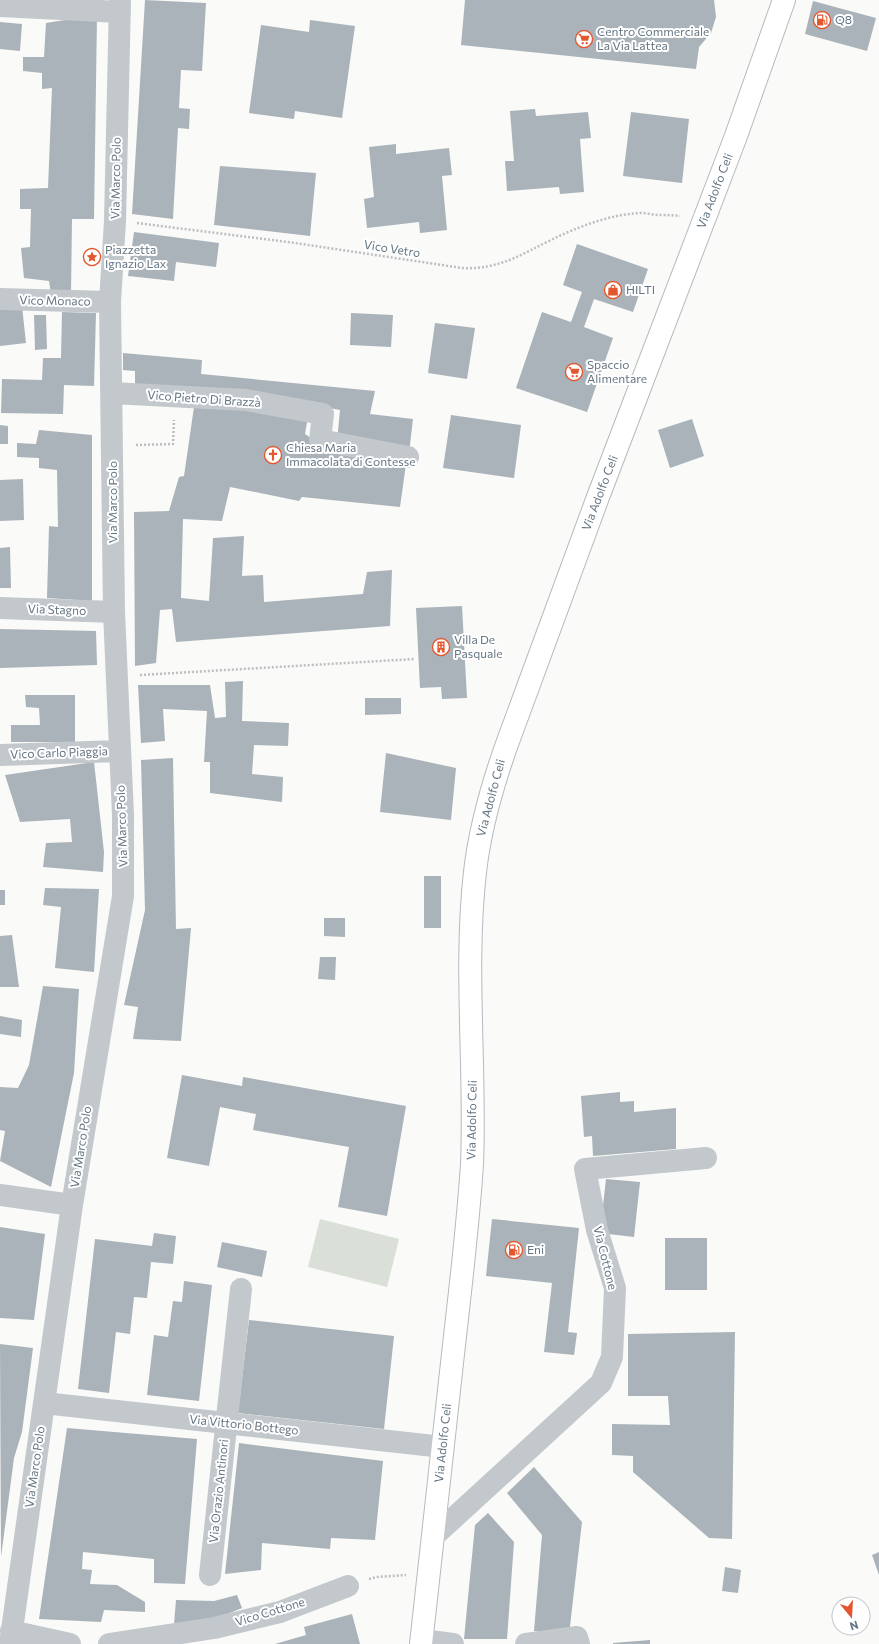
<svg xmlns="http://www.w3.org/2000/svg" width="879" height="1644" viewBox="0 0 879 1644" font-family="Commissioner,sans-serif">
  <style>
    .green { fill: #dadfd7 }
    .building { fill: #aab3b9 }
    .lines { fill: none; stroke-linecap: round; stroke-linejoin: round }
    .major-casing { stroke: #b5babe; stroke-width: 24 }
    .path { stroke: #bbbfc2; stroke-width: 2.5; stroke-dasharray: 2 2; stroke-linecap: butt }
    .minor { stroke: #c3c8cc; stroke-width: 22 }
    .major { stroke: #fff; stroke-width: 22 }
    .labels { text-anchor: middle; stroke-width: 4; stroke-linejoin: round; paint-order: stroke }
    .poi-label { font-size: 12px; fill: #657683; stroke: #fff; text-anchor: start }
    .street-label { font-size: 12px; fill: #657683; stroke: #fff }
  </style>
  <rect width="100%" height="100%" fill="#fafaf8"/>
  <path class="green" d="M 320,1219 L 399,1239 L 387,1287 L 308,1267 Z"/>
  <path class="building" d="M 145,0 L 206,3 L 202,71 L 181,70 L 179,108 L 190,109 L 189,129 L 178,128 L 173,219 L 132,214 Z
    M 465,0 L 714,0 L 716,17 L 711,33 L 699,47 L 696,69 L 461,45 Z
    M 813,1 L 876,18 L 867,51 L 805,34 Z
    M 97,15 L 94,219 L 72,219 L 71,293 L 51,294 L 49,281 L 24,278 L 21,248 L 30,247 L 31,209 L 20,209 L 20,189 L 48,188 L 52,88 L 42,89 L 42,73 L 23,71 L 23,57 L 44,57 L 46,23 Z
    M 310,20 L 355,26 L 342,118 L 295,111 L 294,119 L 249,113 L 261,25 L 309,32 Z
    M 0,22 L 22,24 L 20,51 L 0,49 Z
    M 535,109 L 536,116 L 588,112 L 591,138 L 580,139 L 584,192 L 560,194 L 559,187 L 507,191 L 505,161 L 514,161 L 510,111 Z
    M 631,112 L 689,119 L 682,183 L 623,176 Z
    M 396,144 L 396,154 L 449,148 L 452,175 L 442,176 L 447,230 L 420,233 L 419,222 L 367,228 L 364,199 L 374,197 L 369,147 Z
    M 220,166 L 316,173 L 310,236 L 214,225 Z
    M 134,232 L 219,243 L 216,267 L 176,262 L 174,281 L 128,276 Z
    M 577,244 L 648,269 L 633,312 L 594,299 L 584,327 L 613,338 L 587,412 L 516,388 L 542,312 L 571,322 L 582,292 L 563,285 Z
    M 22,306 L 26,343 L 0,346 L 0,309 Z
    M 62,312 L 96,313 L 94,386 L 64,385 L 63,414 L 1,413 L 2,379 L 42,380 L 43,358 L 61,358 Z
    M 351,313 L 393,315 L 391,347 L 350,345 Z
    M 34,315 L 46,315 L 47,349 L 35,350 Z
    M 435,323 L 475,328 L 467,379 L 428,373 Z
    M 123,353 L 202,360 L 201,374 L 375,391 L 370,414 L 413,419 L 409,453 L 337,441 L 340,410 L 234,391 L 135,389 L 135,371 L 123,370 Z
    M 195,400 L 300,417 L 307,422 L 305,434 L 314,440 L 311,447 L 406,464 L 400,507 L 302,497 L 299,501 L 230,487 L 222,521 L 183,519 L 181,598 L 209,601 L 213,538 L 244,536 L 242,576 L 263,575 L 264,602 L 363,594 L 367,572 L 392,570 L 390,626 L 176,642 L 172,609 L 160,610 L 156,663 L 135,666 L 134,512 L 169,511 L 179,477 L 184,476 Z
    M 451,415 L 521,425 L 514,478 L 443,468 Z
    M 692,419 L 704,456 L 670,468 L 658,430 Z
    M 0,425 L 8,426 L 8,444 L 0,444 Z
    M 39,430 L 92,435 L 92,601 L 47,598 L 49,526 L 58,527 L 57,470 L 39,468 L 39,458 L 17,457 L 17,443 L 36,444 Z
    M 23,479 L 24,520 L 0,521 L 0,480 Z
    M 10,547 L 11,588 L 0,588 L 0,548 Z
    M 462,606 L 467,698 L 442,699 L 441,687 L 420,688 L 416,608 Z
    M 0,629 L 96,631 L 97,665 L 0,668 Z
    M 243,681 L 242,721 L 289,723 L 288,746 L 254,745 L 252,774 L 283,777 L 282,802 L 210,793 L 210,762 L 204,762 L 207,711 L 163,709 L 165,741 L 141,743 L 138,685 L 210,685 L 215,718 L 226,717 L 225,682 Z
    M 25,695 L 75,695 L 75,742 L 11,742 L 11,725 L 40,725 L 39,708 L 26,707 Z
    M 365,698 L 401,698 L 401,714 L 365,715 Z
    M 386,753 L 456,768 L 451,820 L 380,812 Z
    M 173,758 L 176,929 L 191,928 L 181,1041 L 133,1039 L 138,1007 L 124,1005 L 145,910 L 141,760 Z
    M 94,762 L 104,852 L 103,872 L 43,867 L 46,843 L 72,842 L 70,819 L 20,822 L 5,775 Z
    M 424,876 L 441,876 L 441,928 L 424,928 Z
    M 45,888 L 99,889 L 94,972 L 55,968 L 61,907 L 43,905 Z
    M 0,890 L 5,890 L 5,905 L 0,905 Z
    M 324,918 L 345,918 L 345,937 L 324,936 Z
    M 12,935 L 19,987 L 0,987 L 0,936 Z
    M 320,957 L 336,957 L 335,980 L 318,979 Z
    M 43,986 L 79,989 L 74,1073 L 51,1187 L 0,1161 L 5,1131 L 0,1130 L 0,1087 L 18,1088 L 29,1065 Z
    M 0,1016 L 22,1020 L 21,1037 L 0,1034 Z
    M 182,1075 L 242,1086 L 243,1077 L 406,1106 L 387,1216 L 338,1207 L 349,1147 L 253,1130 L 256,1114 L 220,1107 L 209,1166 L 167,1158 Z
    M 620,1092 L 620,1102 L 634,1101 L 634,1112 L 676,1108 L 676,1149 L 593,1156 L 592,1136 L 584,1137 L 581,1096 Z
    M 606,1179 L 640,1182 L 634,1237 L 600,1233 Z
    M 492,1219 L 579,1228 L 568,1332 L 577,1333 L 574,1355 L 544,1352 L 552,1283 L 486,1276 Z
    M 0,1227 L 45,1234 L 34,1320 L 0,1318 Z
    M 154,1233 L 176,1236 L 173,1264 L 151,1262 L 147,1298 L 134,1297 L 130,1334 L 116,1332 L 109,1393 L 78,1389 L 95,1239 L 152,1246 Z
    M 665,1238 L 707,1238 L 707,1290 L 665,1290 Z
    M 222,1242 L 267,1251 L 262,1277 L 217,1267 Z
    M 184,1281 L 212,1285 L 199,1401 L 147,1395 L 154,1335 L 168,1337 L 173,1301 L 182,1302 Z
    M 249,1320 L 394,1336 L 384,1429 L 238,1413 Z
    M 735,1332 L 732,1539 L 709,1538 L 633,1472 L 633,1456 L 612,1455 L 612,1424 L 670,1425 L 668,1396 L 628,1396 L 628,1334 Z
    M 0,1344 L 33,1348 L 22,1432 L 14,1458 L 1,1557 Z
    M 67,1428 L 197,1439 L 185,1584 L 154,1583 L 154,1559 L 83,1552 L 82,1569 L 92,1570 L 90,1584 L 117,1585 L 145,1602 L 145,1612 L 104,1610 L 101,1622 L 39,1619 Z
    M 239,1443 L 383,1461 L 375,1540 L 331,1538 L 330,1549 L 262,1543 L 261,1570 L 225,1574 Z
    M 534,1467 L 582,1522 L 569,1635 L 534,1631 L 542,1535 L 507,1493 Z
    M 488,1513 L 514,1542 L 507,1639 L 464,1639 L 475,1525 Z
    M 879,1552 L 879,1575 L 872,1555 Z
    M 725,1567 L 741,1570 L 738,1593 L 722,1591 Z
    M 237,1595 L 242,1608 L 208,1622 L 174,1624 L 176,1600 L 214,1601 Z
    M 352,1614 L 360,1644 L 275,1644 L 306,1635 L 304,1627 Z
    M 650,1640 L 650,1644 L 613,1644 L 613,1643 Z"/>
  <g class="lines">
    <g class="major-casing">
      <path id="major" d="M 421,1644 C 432,1547 442,1451 453,1354 C 460,1291 468,1227 472,1164 C 476,1067 464,969 475,872 C 480,828 492,786 507,744 L 598,497 L 736,136 L 784,0"/>
    </g>
    <path class="path" d="M 137,223 L 295,243 L 462,268 C 499,270 522,254 553,239 C 580,226 612,214 641,213 C 647,213 653,215 659,215 C 666,215 673,215 680,216
      M 136,445 L 173,444 L 174,420
      M 140,675 L 415,659
      M 369,1579 L 377,1577 L 406,1575"/>
    <path class="minor" d="M 0,6 L 120,12
      M 0,299 L 110,302
      M 112,393 L 246,400 L 323,414 L 320,440 L 408,457
      M 0,608 L 114,612
      M 0,755 L 119,751
      M 0,1195 L 72,1205
      M 44,1403 L 443,1447
      M 433,1537 L 601,1383 L 612,1357 L 615,1288 L 597,1230 L 585,1169 L 706,1158
      M 210,1575 L 241,1289
      M 11,1631 L 70,1644
      M 422,1640 L 453,1644
      M 10,1644 L 72,1205 L 123,896 L 123,815 L 114,612 L 110,302 L 115,221 L 120,0
      M 109,1644 L 214,1628 L 280,1612 L 348,1586
      M 526,1644 L 577,1637 L 579,1644"/>
    <use href="#major" class="major"/>
  </g>
  <defs>
    <g id="fuel-ring" transform="scale(0.9)"><circle r="9.5" fill="#fff" stroke="#e4572e" stroke-width="1.5"/><path d="M-5.5-6h7V0h2V4h1.3V-2.5L3-4.5l.8-.8L6-3V5H2.5V1h-1V6h-7ZM-4.2-4.7v3.2H.2V-4.7Z" fill="#e4572e"/></g>
    <g id="supermarket-ring" transform="scale(0.9)"><circle r="9.5" fill="#fff" stroke="#e4572e" stroke-width="1.5"/><path d="M-6-5.5h2.5l.6 2H6L4.5 2H-2.5L-4.4-4H-6ZM-1.5 3.2a1.3 1.3 0 1 0 .1 0ZM3 3.2a1.3 1.3 0 1 0 .1 0Z" fill="#e4572e"/></g>
    <g id="sight-ring" transform="scale(0.9)"><circle r="9.5" fill="#fff" stroke="#e4572e" stroke-width="1.5"/><path d="M0-6L1.8-2.2L6-1.7L2.9 1.2L3.7 5.4L0 3.3L-3.7 5.4L-2.9 1.2L-6-1.7L-1.8-2.2Z" fill="#e4572e"/></g>
    <g id="shop-ring" transform="scale(0.9)"><circle r="9.5" fill="#fff" stroke="#e4572e" stroke-width="1.5"/><path d="M-5-2.5h2.3a2.7 3.5 0 0 1 5.4 0H5L5.5 6h-11ZM-1.5-2.5h3a1.5 2.3 0 0 0-3 0Z" fill="#e4572e"/></g>
    <g id="church-ring" transform="scale(0.9)"><circle r="9.5" fill="#fff" stroke="#e4572e" stroke-width="1.5"/><path d="M-1.2-6h2.4v3.5h3.3v2.4h-3.3V6h-2.4V-.1h-3.3v-2.4h3.3Z" fill="#e4572e"/></g>
    <g id="building-ring" transform="scale(0.9)"><circle r="9.5" fill="#fff" stroke="#e4572e" stroke-width="1.5"/><path d="M-4-6H4V6H1V3H-1V6H-4ZM-2.5-4.3h1.7v1.8h-1.7ZM.8-4.3h1.7v1.8H.8ZM-2.5-1h1.7V.8h-1.7ZM.8-1h1.7V.8H.8Z" fill="#e4572e"/></g>
  </defs>
  <g fill-rule="evenodd">
    <use href="#fuel-ring" x="822" y="20"/>
    <use href="#supermarket-ring" x="584" y="39"/>
    <use href="#sight-ring" x="92" y="257"/>
    <use href="#shop-ring" x="613" y="290"/>
    <use href="#supermarket-ring" x="574" y="372"/>
    <use href="#church-ring" x="273" y="455"/>
    <use href="#building-ring" x="441" y="647"/>
    <use href="#fuel-ring" x="514" y="1250"/>
  </g>
  <g class="labels">
    <g class="poi-label">
      <text x="835" y="24">Q8</text>
      <text x="597" y="36">Centro Commerciale<tspan x="597" dy="14">La Via Lattea</tspan></text>
      <text x="105" y="254">Piazzetta<tspan x="105" dy="14">Ignazio Lax</tspan></text>
      <text x="626" y="294">HILTI</text>
      <text x="587" y="369">Spaccio<tspan x="587" dy="14">Alimentare</tspan></text>
      <text x="286" y="452">Chiesa Maria<tspan x="286" dy="14">Immacolata di Contesse</tspan></text>
      <text x="454" y="644">Villa De<tspan x="454" dy="14">Pasquale</tspan></text>
      <text x="527" y="1254">Eni</text>
    </g>
    <g class="street-label">
      <text transform="translate(116 178) rotate(-89)" y="4">Via Marco Polo</text>
      <text transform="translate(715 191) rotate(-69)" y="4">Via Adolfo Celi</text>
      <text transform="translate(392 249) rotate(9)" y="4">Vico Vetro</text>
      <text transform="translate(55 301) rotate(1)" y="4">Vico Monaco</text>
      <text transform="translate(204 399) rotate(4)" y="4">Vico Pietro Di Brazzà</text>
      <text transform="translate(600 493) rotate(-69)" y="4">Via Adolfo Celi</text>
      <text transform="translate(113 502) rotate(-90)" y="4">Via Marco Polo</text>
      <text transform="translate(57 610) rotate(2)" y="4">Via Stagno</text>
      <text transform="translate(59 753) rotate(-2)" y="4">Vico Carlo Piaggia</text>
      <text transform="translate(491 798) rotate(-75)" y="4">Via Adolfo Celi</text>
      <text transform="translate(122 826) rotate(-92)" y="4">Via Marco Polo</text>
      <text transform="translate(472 1120) rotate(-89)" y="4">Via Adolfo Celi</text>
      <text transform="translate(81 1147) rotate(-81)" y="4">Via Marco Polo</text>
      <text transform="translate(605 1258) rotate(76)" y="4">Via Cottone</text>
      <text transform="translate(244 1425) rotate(6)" y="4">Via Vittorio Bottego</text>
      <text transform="translate(443 1443) rotate(-84)" y="4">Via Adolfo Celi</text>
      <text transform="translate(35 1467) rotate(-82)" y="4">Via Marco Polo</text>
      <text transform="translate(219 1491) rotate(-84)" y="4">Via Orazio Antinori</text>
      <text transform="translate(270 1612) rotate(-17)" y="4">Vico Cottone</text>
    </g>
  </g>
  <g transform="translate(851 1616) rotate(162)"><circle r="19" fill="#ffffff" stroke="#c1c8cd"/>
  <path d="M0-3L7 15L0 10L-7 15Z" fill="#e4572e"/>
  <text y="-6" font-size="11" font-weight="bold" text-anchor="middle" fill="#657683">N</text>
  </g>
</svg>
